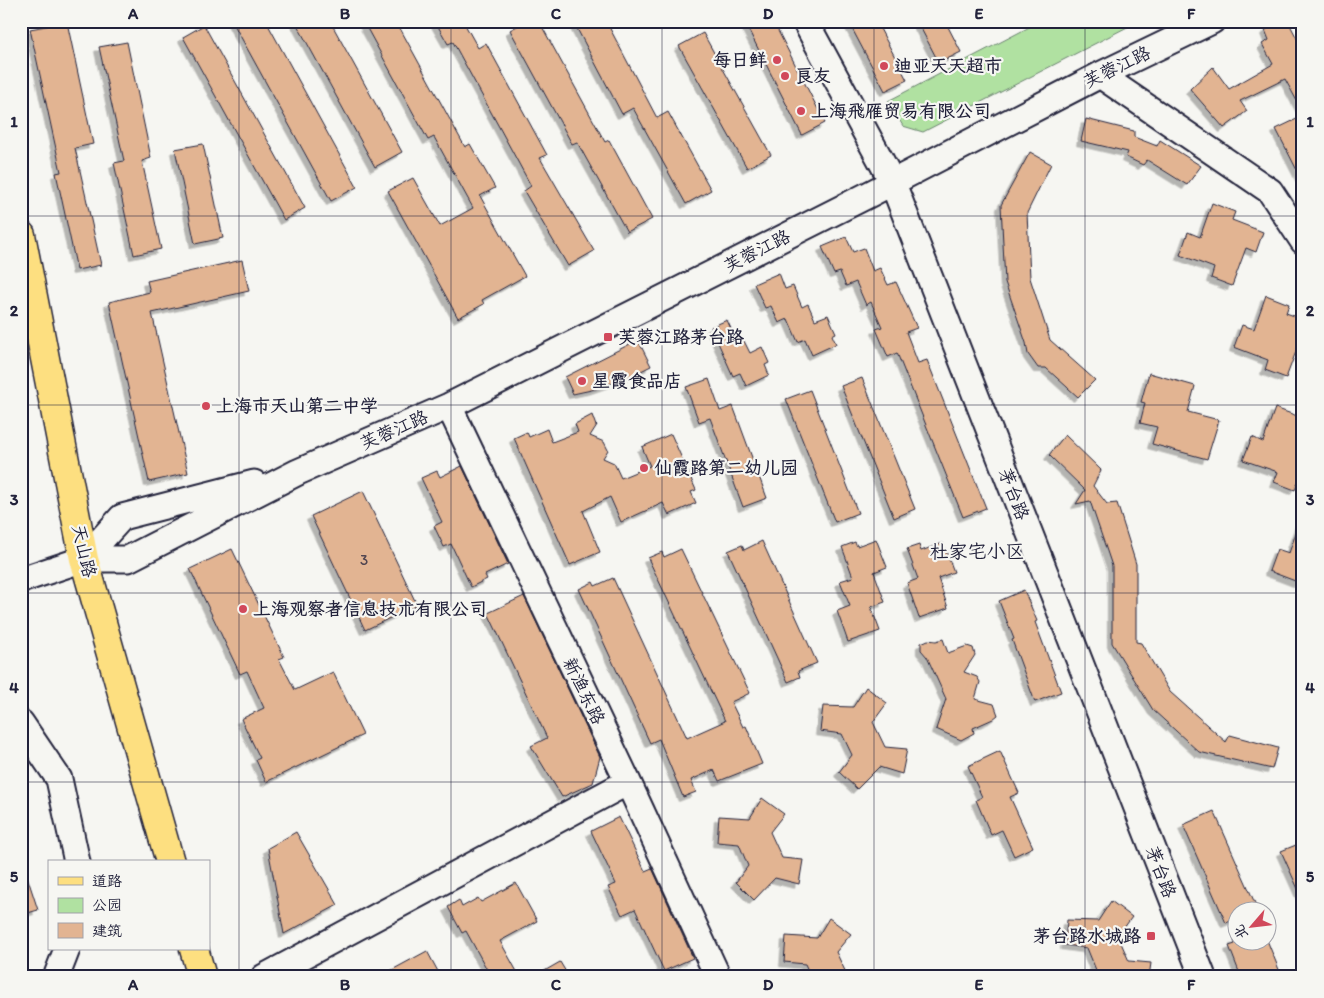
<svg xmlns="http://www.w3.org/2000/svg" width="1324" height="998" viewBox="0 0 1324 998" font-family="Itim,'LXGW WenKai TC',sans-serif">
  <style>
    .green { fill: #b0e1a1; stroke: #69826e }
    .building { fill: #e2b492; stroke: #22223b; filter: url(#shadow) }
    .lines { fill: none; stroke-linecap: round; stroke-linejoin: round }
    .minor-casing { stroke: #22223b; stroke-width: 29 }
    .major-casing { stroke: #22223b; stroke-width: 31 }
    .minor { stroke: #f6f6f2; stroke-width: 25 }
    .major { stroke: #fddf80; stroke-width: 28 }
    .grid { fill: none; stroke: #22223b; stroke-width: 1; stroke-opacity: 0.55 }
    .poi-dot { fill: #d1495b; stroke: #f6f6f2; stroke-width: 2 }
    .labels { text-anchor: middle; stroke-width: 4.5; stroke-linejoin: round; paint-order: stroke }
    .number-label { font-size: 15px; fill: #524651 }
    .poi-label { font-size: 18px; font-weight: bold; fill: #22223b; stroke: #f6f6f2; text-anchor: start }
    .street-label { font-size: 18px; fill: #22223b; stroke: #f6f6f2 }
    .neighbourhood-label { font-size: 19px; fill: #22223b; stroke: #f6f6f2 }
    .neatline { fill: none; stroke: #22223b; stroke-width: 2 }
    .grid-label { font-size: 16px; text-anchor: middle; font-weight: bold; fill: #22223b }
  </style>
  <defs>
    <filter id="shadow"><feDropShadow dx="-4.5" dy="4.5" stdDeviation="0" flood-color="#0004"/></filter>
  </defs>
  <rect width="100%" height="100%" fill="#f6f6f2"/>
  <filter id="ink" filterUnits="userSpaceOnUse"><feTurbulence type="fractalNoise" baseFrequency=".02" numOctaves="2"/><feDisplacementMap in="SourceGraphic" scale="10" xChannelSelector="R" yChannelSelector="G"/><feConvolveMatrix kernelMatrix="1 2 1 2 8 2 1 2 1" color-interpolation-filters="sRGB"/></filter>
  <g filter="url(#ink)">
    <path class="green" d="M 1041,21 L 1139,21 L 923,132 L 903,126 L 888,101 Z"/>
    <path class="building" d="M 232,21 L 266,21 L 357,187 L 331,201 Z
      M 295,21 L 330,21 L 402,152 L 375,167 Z
      M 363,21 L 396,21 L 465,147 L 470,144 L 495,188 L 480,196 L 525,276 L 482,300 L 484,304 L 458,318 L 388,191 L 413,178 L 440,226 L 473,208 L 434,137 L 428,140 Z
      M 435,21 L 463,21 L 478,48 L 486,43 L 547,155 L 540,158 L 594,251 L 568,266 L 524,191 L 531,186 L 453,42 L 448,44 Z
      M 526,21 L 539,21 L 605,142 L 609,140 L 652,219 L 627,232 L 577,142 L 572,144 L 510,30 Z
      M 573,21 L 606,21 L 657,118 L 668,112 L 711,190 L 686,204 L 633,108 L 622,114 Z
      M 744,21 L 773,21 L 825,123 L 802,135 Z
      M 848,21 L 876,21 L 907,80 L 885,91 Z
      M 917,21 L 945,21 L 961,52 L 939,63 Z
      M 1284,21 L 1288,21 L 1303,50 L 1303,112 L 1285,79 L 1240,101 L 1247,111 L 1224,128 L 1190,89 L 1213,67 L 1229,89 L 1273,64 L 1262,44 L 1269,40 L 1265,30 Z
      M 67,22 L 93,144 L 75,148 L 101,265 L 77,270 L 56,173 L 61,172 L 30,29 Z
      M 204,25 L 305,208 L 284,220 L 183,37 Z
      M 703,33 L 771,155 L 747,168 L 679,46 Z
      M 127,42 L 151,158 L 142,161 L 161,249 L 134,255 L 114,163 L 124,161 L 99,47 Z
      M 1303,116 L 1303,182 L 1276,129 Z
      M 1086,119 L 1134,131 L 1134,137 L 1157,146 L 1160,140 L 1201,166 L 1187,185 L 1147,160 L 1143,165 L 1126,157 L 1128,152 L 1081,141 Z
      M 203,144 L 223,238 L 195,244 L 175,149 Z
      M 1030,152 L 1051,164 L 1027,213 L 1030,278 L 1050,340 L 1095,380 L 1078,397 L 1046,368 L 1038,368 L 1028,354 L 1026,343 L 1005,282 L 1001,205 Z
      M 1212,203 L 1235,212 L 1232,220 L 1263,232 L 1256,252 L 1246,248 L 1232,286 L 1211,278 L 1214,268 L 1180,255 L 1188,232 L 1200,237 Z
      M 846,237 L 853,252 L 864,248 L 873,271 L 880,268 L 888,285 L 896,282 L 917,328 L 906,332 L 918,363 L 927,360 L 986,508 L 963,517 L 897,353 L 888,357 L 876,329 L 882,327 L 871,302 L 866,305 L 856,282 L 846,286 L 840,272 L 834,274 L 822,247 Z
      M 242,260 L 249,291 L 152,313 L 188,473 L 149,482 L 109,302 L 150,292 L 147,281 Z
      M 779,273 L 785,289 L 793,286 L 802,307 L 808,304 L 815,320 L 828,315 L 836,333 L 832,335 L 836,344 L 812,355 L 805,339 L 798,342 L 788,319 L 779,323 L 771,306 L 765,308 L 754,284 Z
      M 1266,295 L 1289,304 L 1286,313 L 1303,319 L 1303,342 L 1300,341 L 1286,378 L 1265,370 L 1268,360 L 1234,347 L 1242,325 L 1254,329 Z
      M 727,320 L 737,342 L 743,339 L 750,353 L 762,347 L 769,363 L 765,365 L 769,375 L 746,386 L 740,373 L 733,376 L 711,327 Z
      M 638,340 L 651,366 L 627,378 L 596,389 L 573,394 L 565,377 Z
      M 1149,373 L 1195,386 L 1188,412 L 1219,420 L 1207,459 L 1152,444 L 1157,427 L 1140,423 L 1145,403 L 1141,402 Z
      M 862,378 L 915,509 L 894,518 L 841,386 Z
      M 709,379 L 720,411 L 733,406 L 767,498 L 743,507 L 710,418 L 699,422 L 686,387 Z
      M 810,390 L 858,513 L 835,522 L 786,399 Z
      M 1275,408 L 1303,418 L 1303,470 L 1295,490 L 1274,482 L 1278,472 L 1243,460 L 1252,437 L 1263,442 Z
      M 592,415 L 596,426 L 597,425 L 590,436 L 604,442 L 608,450 L 603,458 L 614,463 L 621,478 L 650,466 L 642,447 L 671,434 L 696,490 L 691,492 L 696,503 L 669,515 L 663,503 L 621,522 L 610,497 L 583,511 L 600,552 L 570,565 L 514,438 L 527,432 L 529,437 L 547,429 L 552,442 L 578,432 L 575,424 Z
      M 1065,435 L 1101,470 L 1093,486 L 1107,504 L 1117,503 L 1136,564 L 1136,642 L 1141,643 L 1170,692 L 1226,742 L 1230,735 L 1278,748 L 1272,769 L 1199,752 L 1153,710 L 1112,643 L 1112,566 L 1090,501 L 1076,504 L 1085,490 L 1049,455 Z
      M 462,466 L 508,564 L 485,575 L 487,579 L 471,587 L 451,544 L 444,547 L 434,526 L 442,522 L 421,478 L 437,471 L 440,477 Z
      M 363,491 L 417,605 L 365,630 L 311,516 Z
      M 1301,519 L 1303,519 L 1303,584 L 1269,571 L 1277,549 L 1289,553 Z
      M 876,539 L 887,567 L 874,572 L 885,602 L 871,607 L 880,631 L 848,642 L 837,611 L 850,606 L 840,581 L 853,577 L 842,547 L 855,542 L 857,546 Z
      M 762,541 L 817,663 L 798,671 L 800,677 L 788,682 L 728,551 L 742,545 L 744,550 Z
      M 943,543 L 954,572 L 938,578 L 948,608 L 919,618 L 907,583 L 918,579 L 907,549 L 919,545 L 921,551 Z
      M 232,549 L 284,657 L 279,659 L 295,690 L 333,672 L 363,735 L 266,782 L 256,760 L 260,758 L 241,719 L 264,708 L 247,671 L 240,674 L 190,569 Z
      M 681,549 L 750,693 L 731,702 L 743,727 L 746,726 L 762,764 L 719,781 L 714,770 L 691,780 L 696,792 L 683,797 L 659,739 L 650,743 L 579,589 L 593,582 L 595,586 L 613,578 L 687,738 L 725,721 L 648,558 L 662,552 L 664,557 Z
      M 1024,590 L 1037,621 L 1035,622 L 1061,692 L 1035,702 L 1012,640 L 1014,639 L 999,601 Z
      M 524,596 L 600,757 L 593,783 L 562,797 L 531,746 L 547,738 L 488,613 Z
      M 943,639 L 948,653 L 967,646 L 973,648 L 975,655 L 964,672 L 977,677 L 980,682 L 975,699 L 994,704 L 998,715 L 993,719 L 973,728 L 974,733 L 961,740 L 936,729 L 946,699 L 927,657 L 921,650 L 921,643 L 928,640 L 936,641 Z
      M 866,687 L 887,703 L 873,722 L 885,747 L 907,749 L 902,774 L 879,767 L 857,789 L 839,772 L 852,755 L 842,734 L 820,731 L 823,706 L 853,707 Z
      M 1000,751 L 1019,793 L 1010,797 L 1033,847 L 1014,856 L 1002,830 L 991,835 L 976,800 L 982,797 L 968,766 Z
      M 762,798 L 784,814 L 770,832 L 782,858 L 803,860 L 799,884 L 775,878 L 754,900 L 736,882 L 748,866 L 739,844 L 717,842 L 719,816 L 750,818 Z
      M 1214,811 L 1258,910 L 1236,910 L 1236,919 L 1226,923 L 1183,825 Z
      M 619,817 L 645,871 L 652,868 L 693,958 L 664,971 L 635,909 L 622,915 L 608,887 L 616,884 L 591,831 Z
      M 296,832 L 338,905 L 284,934 L 268,848 Z
      M 1296,845 L 1300,853 L 1303,852 L 1303,900 L 1281,851 Z
      M 21,867 L 24,867 L 38,910 L 21,915 Z
      M 516,883 L 537,921 L 500,941 L 520,977 L 491,977 L 466,931 L 462,933 L 448,907 L 459,900 L 462,907 L 478,898 L 481,902 Z
      M 1111,901 L 1132,917 L 1118,936 L 1129,961 L 1151,963 L 1149,977 L 1091,977 L 1096,970 L 1087,948 L 1065,945 L 1067,920 L 1098,921 Z
      M 829,918 L 851,934 L 836,952 L 848,977 L 811,977 L 805,964 L 784,962 L 786,936 L 817,938 Z
      M 1234,940 L 1267,940 L 1282,977 L 1241,977 L 1229,946 L 1235,944 Z
      M 427,951 L 441,977 L 379,977 Z
      M 560,962 L 569,977 L 534,977 Z"/>
    <g class="lines">
      <g class="minor-casing">
        <path id="minor" d="M 805,21 L 892,181 L 1203,977
          M 1100,75 L 1270,191 L 1303,241
          M 449,406 L 628,782 L 718,977
          M 84,559 L 122,517 L 254,483
          M 21,580 L 84,559 L 128,559 L 298,472 L 449,406 L 866,196 L 1100,75 L 1212,21
          M 21,723 L 59,779 L 77,862
          M 59,977 L 57,975 L 67,949
          M 264,977 L 628,782"/>
      </g>
      <g class="major-casing">
        <path id="major" d="M 21,235 L 84,559 L 170,862
          M 194,949 L 202,977"/>
      </g>
      <use href="#minor" class="minor"/>
      <use href="#major" class="major"/>
    </g>
  </g>
  <path class="grid" d="M 239,21 L 239,977M 451,21 L 451,977M 662,21 L 662,977M 874,21 L 874,977M 1085,21 L 1085,977M 21,216 L 1303,216M 21,405 L 1303,405M 21,593 L 1303,593M 21,782 L 1303,782"/>
  <g class="poi-dot">
    <circle cx="777" cy="60" r="5"/>
    <circle cx="884" cy="66" r="5"/>
    <circle cx="785" cy="76" r="5"/>
    <circle cx="801" cy="111" r="5"/>
    <rect x="603" y="332" width="10" height="10" rx="2.5"/>
    <circle cx="582" cy="381" r="5"/>
    <circle cx="206" cy="406" r="5"/>
    <circle cx="644" cy="468" r="5"/>
    <circle cx="243" cy="609" r="5"/>
    <rect x="1146" y="931" width="10" height="10" rx="2.5"/>
  </g>
  <g class="labels">
    <g class="number-label">
      <text x="364" y="565">3</text>
    </g>
    <g class="poi-label">
      <text x="767" y="66" text-anchor="end">每日鲜</text>
      <text x="894" y="72">迪亚天天超市</text>
      <text x="795" y="82">良友</text>
      <text x="811" y="117">上海飛雁贸易有限公司</text>
      <text x="618" y="343">芙蓉江路茅台路</text>
      <text x="592" y="387">星霞食品店</text>
      <text x="216" y="412">上海市天山第二中学</text>
      <text x="654" y="474">仙霞路第二幼儿园</text>
      <text x="253" y="615">上海观察者信息技术有限公司</text>
      <text x="1141" y="942" text-anchor="end">茅台路水城路</text>
    </g>
    <g class="street-label">
      <text transform="translate(1117 67) rotate(-26)" y="6">芙蓉江路</text>
      <text transform="translate(757 251) rotate(-27)" y="6">芙蓉江路</text>
      <text transform="translate(394 430) rotate(-24)" y="6">芙蓉江路</text>
      <text transform="translate(1014 494) rotate(69)" y="6">茅台路</text>
      <text transform="translate(84 551) rotate(77)" y="6">天山路</text>
      <text transform="translate(584 691) rotate(64)" y="6">新渔东路</text>
      <text transform="translate(1161 872) rotate(69)" y="6">茅台路</text>
    </g>
    <g class="neighbourhood-label">
      <text x="977" y="558">杜家宅小区</text>
    </g>
  </g>
  <rect width="1324" height="998" fill="none" stroke="#f6f6f2" stroke-width="55"/>
  <rect x="48" y="860" width="162" height="90" fill="#f6f6f2" stroke="#a1a1a9"/>
  <rect x="58" y="877" width="25" height="8" fill="#fddf80" stroke="#a1a1a9"/>
  <text x="92" y="886" font-size="15" fill="#22223b">道路</text>
  <rect x="58" y="898" width="25" height="15" fill="#b0e1a1" stroke="#a1a1a9"/>
  <text x="92" y="910" font-size="15" fill="#22223b">公园</text>
  <rect x="58" y="923" width="25" height="15" fill="#e2b492" stroke="#a1a1a9"/>
  <text x="92" y="936" font-size="15" fill="#22223b">建筑</text>
  <g transform="translate(1252 926) rotate(242)"><circle r="24" fill="#f6f6f2" stroke="#a1a1a9"/>
  <path d="M0-4L9 19L0 12L-9 19Z" fill="#d1495b"/>
  <text y="-8" font-size="14" font-weight="bold" text-anchor="middle" fill="#22223b">北</text>
  </g>
  <rect x="28" y="28" width="1268" height="942" class="neatline"/>
  <g class="grid-label">
    <text x="133" y="19">A</text>
    <text x="345" y="19">B</text>
    <text x="556" y="19">C</text>
    <text x="768" y="19">D</text>
    <text x="979" y="19">E</text>
    <text x="1191" y="19">F</text>
    <text x="14" y="127">1</text>
    <text x="1310" y="127">1</text>
    <text x="14" y="316">2</text>
    <text x="1310" y="316">2</text>
    <text x="14" y="505">3</text>
    <text x="1310" y="505">3</text>
    <text x="14" y="693">4</text>
    <text x="1310" y="693">4</text>
    <text x="14" y="882">5</text>
    <text x="1310" y="882">5</text>
    <text x="133" y="990">A</text>
    <text x="345" y="990">B</text>
    <text x="556" y="990">C</text>
    <text x="768" y="990">D</text>
    <text x="979" y="990">E</text>
    <text x="1191" y="990">F</text>
  </g>
</svg>
